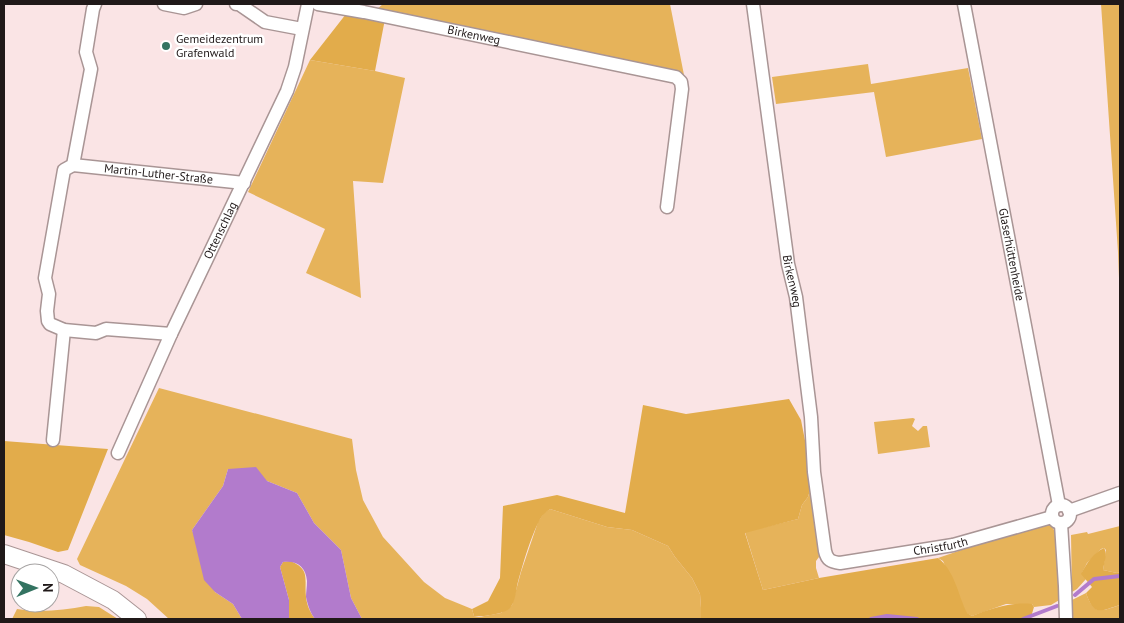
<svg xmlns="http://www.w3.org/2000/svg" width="1124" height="623" viewBox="0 0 1124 623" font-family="'PT Sans',sans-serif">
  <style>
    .green { fill: #e6b35a }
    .forest { fill: #e2ac4b }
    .water { fill: #b27bcc }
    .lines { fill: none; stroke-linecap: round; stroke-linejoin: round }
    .stream { stroke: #b27bcc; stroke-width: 4 }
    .street-casing { stroke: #a99595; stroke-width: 15 }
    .secondary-casing { stroke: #a99595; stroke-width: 20 }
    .street { stroke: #fff; stroke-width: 12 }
    .secondary { stroke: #fff; stroke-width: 18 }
    .poi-dot { fill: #337361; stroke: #fff; stroke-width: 2 }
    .labels { text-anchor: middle; stroke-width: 5; stroke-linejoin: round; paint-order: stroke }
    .street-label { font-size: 12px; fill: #201919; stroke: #fff }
    .poi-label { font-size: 12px; fill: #201919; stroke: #fff; text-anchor: start }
  </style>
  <rect width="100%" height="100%" fill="#fae4e5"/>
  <path class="green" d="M 383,4 L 670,4 L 684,75 L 376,10 Z
    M 1101,4 L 1120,4 L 1120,304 L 1118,252 Z
    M 310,60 L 375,71 L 405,78 L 383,183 L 353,181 L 361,298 L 306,273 L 325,229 L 248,192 Z
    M 868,64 L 871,84 L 968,68 L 982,139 L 886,157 L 874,92 L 776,104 L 772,77 Z
    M 159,388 L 352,439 L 356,470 L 363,500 L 383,537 L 424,582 L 445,598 L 472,609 L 474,616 L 479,617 L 501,613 L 512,605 L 521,572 L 538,522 L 544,513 L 550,509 L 607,527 L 632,530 L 668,546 L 675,557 L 692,578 L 700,594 L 701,608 L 701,619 L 362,619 L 351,598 L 341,550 L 314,523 L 297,493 L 267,481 L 228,469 L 223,486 L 192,530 L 215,592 L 233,604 L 242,619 L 169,619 L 147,599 L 126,586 L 80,565 L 77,559 Z
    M 913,418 L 915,419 L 912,426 L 918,431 L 923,426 L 927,426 L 930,447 L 878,454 L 874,422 Z
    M 810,490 L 818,548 L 819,557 L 816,561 L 816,568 L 819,578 L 763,590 L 745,532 L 798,519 L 802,505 L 808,497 Z
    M 1048,524 L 1052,527 L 1056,533 L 1061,599 L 1051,605 L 1034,607 L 1032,604 L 1006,604 L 972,616 L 966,613 L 943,561 L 938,558 L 1034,525 Z
    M 1120,526 L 1120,572 L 1117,573 L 1103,570 L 1106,550 L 1104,548 L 1101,549 L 1087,563 L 1082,573 L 1086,579 L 1077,589 L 1072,592 L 1071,535 L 1087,532 L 1088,534 Z
    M 1086,593 C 1094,616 1101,611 1120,605 L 1120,619 L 1072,619 L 1072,600 Z
    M 86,606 L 99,607 L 118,619 L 12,619 L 17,609 C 39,613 64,610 86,606 Z"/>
  <path class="forest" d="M 346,14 L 385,19 L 375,71 L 310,60 Z
    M 789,399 L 801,420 L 810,466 L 810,490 L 808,497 L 802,505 L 798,519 L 745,533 L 763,590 L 819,578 L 938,558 C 955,571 958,595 967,613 L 972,616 C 992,608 1011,602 1032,604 L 1034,607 L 1031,617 L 1032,619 L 701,619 L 701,608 L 700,594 L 692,578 L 675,557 L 668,546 L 632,530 L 607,527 L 550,509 C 549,510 545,513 544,514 C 534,524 521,570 517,586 C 516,592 515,602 510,608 C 505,614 482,617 474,616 L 472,609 L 488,601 L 500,578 L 503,506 L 557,495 L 625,513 L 643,405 L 686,414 Z
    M 4,441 L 108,449 L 68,550 L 58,552 L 29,542 L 4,535 Z
    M 1104,548 C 1108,554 1104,563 1103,570 L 1117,573 L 1120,572 L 1120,605 C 1100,611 1094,617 1086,593 L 1092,587 L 1081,574 C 1087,563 1093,553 1104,548 Z
    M 290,561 C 311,569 304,579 306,597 C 307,606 310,612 315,619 L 289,619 L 289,600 L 280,567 L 283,562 Z"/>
  <path class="water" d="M 256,467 L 267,481 L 297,493 L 314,523 L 341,550 L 351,598 L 362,619 L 315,619 C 310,612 308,606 306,597 C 306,592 307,587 307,581 C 306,567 297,560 283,562 L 280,567 L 289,600 L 289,619 L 242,619 L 233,604 L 215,592 L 204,580 L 192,530 L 223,486 L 228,469 Z"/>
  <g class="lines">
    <path class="stream" d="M 1075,595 L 1094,579 L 1120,576
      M 871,619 L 887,616 L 917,619
      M 1023,619 L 1057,606"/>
    <g class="street-casing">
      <g id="street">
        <path d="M 95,4 L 93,9 L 86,52 L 91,69 L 73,165 L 64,170 L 45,278 L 49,294 L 47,311 L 48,321 L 50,324 L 64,330 L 96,333 L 106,329 L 171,334"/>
        <path d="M 164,4 L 184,8 L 196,4"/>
        <path d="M 236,4 L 239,4 L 265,22 L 302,29"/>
        <path id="s1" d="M 318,4 L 364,12 L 676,77 L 681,82 L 682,89 L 667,207"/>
        <path id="s2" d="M 753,4 L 788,264 L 796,297 L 811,417 L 814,472 L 825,551 C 827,560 831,562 840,563 L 953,545 L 1052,517"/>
        <path id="s3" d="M 964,4 L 1059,505"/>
        <path id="s4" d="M 73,165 L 244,183"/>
        <path d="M 53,440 L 64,330"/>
        <path id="s5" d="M 118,453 L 171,334 L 287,91 L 295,67 L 308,4"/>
        <circle cx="1061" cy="514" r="9"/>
        <path d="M 1069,511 L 1120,493"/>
        <path d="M 1061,524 L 1065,586 L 1066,619"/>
      </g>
    </g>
    <g class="secondary-casing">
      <path id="secondary" d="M 4,554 L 64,574 L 113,600 L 137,619"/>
    </g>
    <use href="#street" class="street"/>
    <use href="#secondary" class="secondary"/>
  </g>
  <circle class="poi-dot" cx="166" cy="46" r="5"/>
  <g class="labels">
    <g class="street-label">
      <text dy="4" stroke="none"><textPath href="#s1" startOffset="159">Birkenweg</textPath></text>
      <text dy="4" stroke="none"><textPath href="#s4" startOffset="86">Martin-Luther-Straße</textPath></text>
      <text dy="4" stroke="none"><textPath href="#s5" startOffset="245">Ottenschlag</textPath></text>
      <text dy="4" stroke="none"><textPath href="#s3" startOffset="255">Glaserhüttenheide</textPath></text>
      <text dy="4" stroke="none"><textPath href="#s2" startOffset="280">Birkenweg</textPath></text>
      <text dy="4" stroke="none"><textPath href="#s2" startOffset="675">Christfurth</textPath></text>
    </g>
    <g class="poi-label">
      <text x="176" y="43">Gemeidezentrum<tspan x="176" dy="14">Grafenwald</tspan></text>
    </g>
  </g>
  <rect width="1124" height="623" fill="none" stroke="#201919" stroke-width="10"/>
  <g transform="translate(35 588) rotate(89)"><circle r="24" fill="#ffffff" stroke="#a6a3a3"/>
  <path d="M0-4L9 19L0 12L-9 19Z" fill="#337361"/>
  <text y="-8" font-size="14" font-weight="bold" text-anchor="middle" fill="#201919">N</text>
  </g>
</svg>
